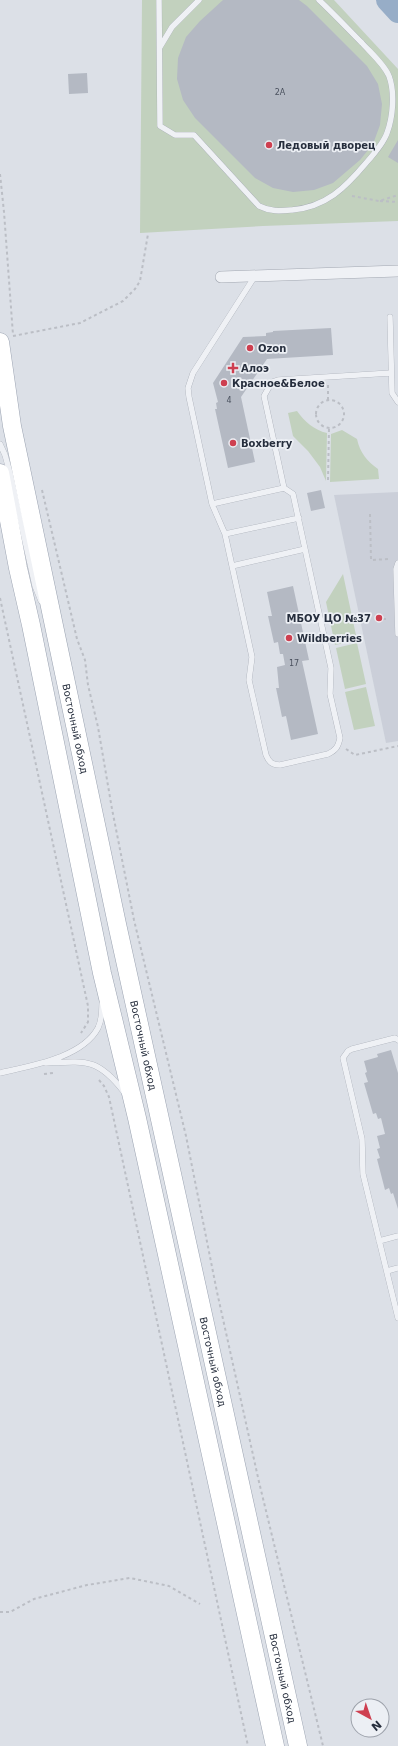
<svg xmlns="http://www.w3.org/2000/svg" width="398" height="1746" viewBox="0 0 398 1746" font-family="'DejaVu Sans',sans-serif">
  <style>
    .built { fill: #cbcfd9 }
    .green { fill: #c2d1be }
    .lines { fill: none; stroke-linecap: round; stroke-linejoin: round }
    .river { stroke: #97adc7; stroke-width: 22 }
    .building { fill: #b4b9c3 }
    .service-casing { stroke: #a2a7b1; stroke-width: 6 }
    .minor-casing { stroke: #a2a7b1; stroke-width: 12 }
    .primary-casing { stroke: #9ca4b2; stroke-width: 19 }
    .path { stroke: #bbbec5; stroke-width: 2; stroke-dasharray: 3 3; stroke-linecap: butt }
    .service { stroke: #eff1f5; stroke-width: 5.5 }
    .minor { stroke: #eff1f5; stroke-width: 11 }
    .primary { stroke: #fff; stroke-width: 18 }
    .poi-dot { fill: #ce3f50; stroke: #eceff4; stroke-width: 1.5 }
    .labels { text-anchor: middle; stroke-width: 3.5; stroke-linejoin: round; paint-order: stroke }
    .number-label { font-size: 8px; fill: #4a515e }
    .poi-label { font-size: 10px; font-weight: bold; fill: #262e3d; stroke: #eceff4; text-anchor: start }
    .street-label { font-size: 10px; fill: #262e3d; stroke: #eceff4 }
  </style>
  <rect width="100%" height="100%" fill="#dce0e7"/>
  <path class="built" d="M 398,492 L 398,741 L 386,743 L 334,495 Z"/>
  <path class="green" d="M 142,0 L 334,0 L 398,69 L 398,221 L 263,226 L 140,233 Z
    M 297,411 C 305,422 314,430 327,433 L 326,481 L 320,467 L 308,451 L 293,436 L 288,413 Z
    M 342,430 L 357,439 C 360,453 367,461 378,469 L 379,479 L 330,482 L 331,434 Z
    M 343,574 L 357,640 L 335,645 L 326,602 Z
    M 357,643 L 366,684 L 345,689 L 336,648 Z
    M 366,687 L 375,726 L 354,730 L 345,692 Z"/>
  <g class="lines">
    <path class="river" d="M 387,0 L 398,12"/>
  </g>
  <path class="building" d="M 223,0 L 299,0 L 307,6 L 367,66 L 378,84 L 382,104 L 380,125 L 373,144 L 360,160 L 333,183 L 314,190 L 293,192 L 273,188 L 255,178 L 195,118 L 183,100 L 177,79 L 178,58 L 186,37 L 200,21 Z
    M 87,73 L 88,93 L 69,94 L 68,74 Z
    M 398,140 L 398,163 L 388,157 Z
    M 331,328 L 333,355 L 267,359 L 241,397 L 255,462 L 228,468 L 215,409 L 217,409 L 216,403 L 218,402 L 213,383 L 243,337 L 266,336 L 266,333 L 273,332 L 273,331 Z
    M 321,490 L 325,508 L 311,511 L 307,493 Z
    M 293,586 L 309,660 L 302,661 L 318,734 L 291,740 L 286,716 L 282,717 L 276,688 L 279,688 L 277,667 L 285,665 L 283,654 L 280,654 L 278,642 L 274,643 L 268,616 L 272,616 L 267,592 Z
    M 391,1050 L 398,1073 L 398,1209 L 393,1193 L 391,1194 L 389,1188 L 385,1190 L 377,1159 L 380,1158 L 377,1149 L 380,1148 L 377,1136 L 385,1134 L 381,1118 L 378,1119 L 376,1113 L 373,1114 L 364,1083 L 368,1082 L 365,1073 L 367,1072 L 364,1061 L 378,1057 L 377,1054 Z"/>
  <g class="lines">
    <g class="service-casing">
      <path id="service" d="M 159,0 L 160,126 L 175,135 L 194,135 L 259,206 C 271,212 280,211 292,210 C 326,207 345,188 366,163 C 374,154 383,144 387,133 C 393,117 395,92 389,76 C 384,64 371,53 362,43 C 348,29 334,14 319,0
        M 160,47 L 172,27 L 199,0
        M 390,317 L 392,393 L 398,402
        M 0,444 L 5,455 L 10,473 L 35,586 L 41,601
        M 284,488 L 264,396 L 272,382 L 278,380 L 391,373
        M 212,504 L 284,488 L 293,494 L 331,668 L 330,694 L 340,738 C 338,747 336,750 328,754 L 280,765 C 272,765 269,762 266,755 L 249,680 L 252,657 L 225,534 L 212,504 L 189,397 L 188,388 L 193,373 L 255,276
        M 225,534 L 299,518
        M 398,563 L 396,569 L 398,634
        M 232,566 L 305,549
        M 398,1040 L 395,1038 L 352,1049 L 348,1051 L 343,1058 L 362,1139 L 363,1174 L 398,1318
        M 46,1063 C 86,1061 98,1058 124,1092
        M 0,1073 C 30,1066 82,1058 98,1028 C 101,1022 102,1011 102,1004
        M 379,1241 L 398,1236
        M 387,1271 L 398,1268"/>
    </g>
    <g class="minor-casing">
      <path id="minor" d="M 221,277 L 398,271"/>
    </g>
    <g class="primary-casing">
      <g id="primary">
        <path id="s1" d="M 0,342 L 12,426 L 57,640 L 117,924 L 298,1746"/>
        <path d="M 0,473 L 18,568 L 31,625 L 102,973 L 137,1118 L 275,1746"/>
      </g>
    </g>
    <path class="path" d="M 0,174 L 4,212 L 13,335
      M 352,196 L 379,201 L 398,195
      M 380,201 L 398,202
      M 13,336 L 80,323 L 123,301 L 135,289 L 140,281 L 148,234
      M 328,385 L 328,400
      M316 414a14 14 0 1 1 28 0a14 14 0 1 1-28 0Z
      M 328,480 L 329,428
      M 42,490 L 77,639 L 85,660 L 88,685 L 98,727 L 112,809 L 134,920 L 186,1136 L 217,1292 L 259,1482 L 323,1746
      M 370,514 L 371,560 L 390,559
      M 0,598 L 88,1006 L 88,1022 L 81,1033
      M 377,619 L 388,619
      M 346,749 L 355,755 L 398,746
      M 44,1074 L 53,1073
      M 99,1080 L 104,1086 L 109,1097 L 248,1746
      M 0,1612 L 10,1612 L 34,1599 L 87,1585 L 130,1578 L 169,1586 L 200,1604"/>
    <use href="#service" class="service"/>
    <use href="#minor" class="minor"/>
    <use href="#primary" class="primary"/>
  </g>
  <g class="poi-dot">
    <circle cx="269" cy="145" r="4"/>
    <circle cx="250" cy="348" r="4"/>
    <path d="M231 362h4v4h4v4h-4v4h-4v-4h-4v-4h4z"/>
    <circle cx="224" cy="383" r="4"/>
    <circle cx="233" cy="443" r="4"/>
    <circle cx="379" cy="618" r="4"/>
    <circle cx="289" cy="638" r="4"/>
  </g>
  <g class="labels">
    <g class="number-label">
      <text x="280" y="95">2А</text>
      <text x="229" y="403">4</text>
      <text x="294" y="666">17</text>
    </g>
    <g class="poi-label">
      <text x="277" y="149">Ледовый дворец</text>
      <text x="258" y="352">Ozon</text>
      <text x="241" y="372">Алоэ</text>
      <text x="232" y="387">Красное&amp;Белое</text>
      <text x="241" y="447">Boxberry</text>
      <text x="371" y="622" text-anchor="end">МБОУ ЦО №37</text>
      <text x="297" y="642">Wildberries</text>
    </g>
    <g class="street-label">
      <text dy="4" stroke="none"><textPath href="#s1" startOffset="394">Восточный обход</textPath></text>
      <text dy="4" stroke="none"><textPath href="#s1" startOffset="718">Восточный обход</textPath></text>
      <text dy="4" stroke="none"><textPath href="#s1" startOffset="1042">Восточный обход</textPath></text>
      <text dy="4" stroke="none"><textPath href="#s1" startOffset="1366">Восточный обход</textPath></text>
    </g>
  </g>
  <g transform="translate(370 1718) rotate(140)"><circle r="19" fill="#eceff4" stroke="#9da2ab"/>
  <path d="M0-3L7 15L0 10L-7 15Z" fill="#ce3f50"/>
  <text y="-6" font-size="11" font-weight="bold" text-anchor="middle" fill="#262e3d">N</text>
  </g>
</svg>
